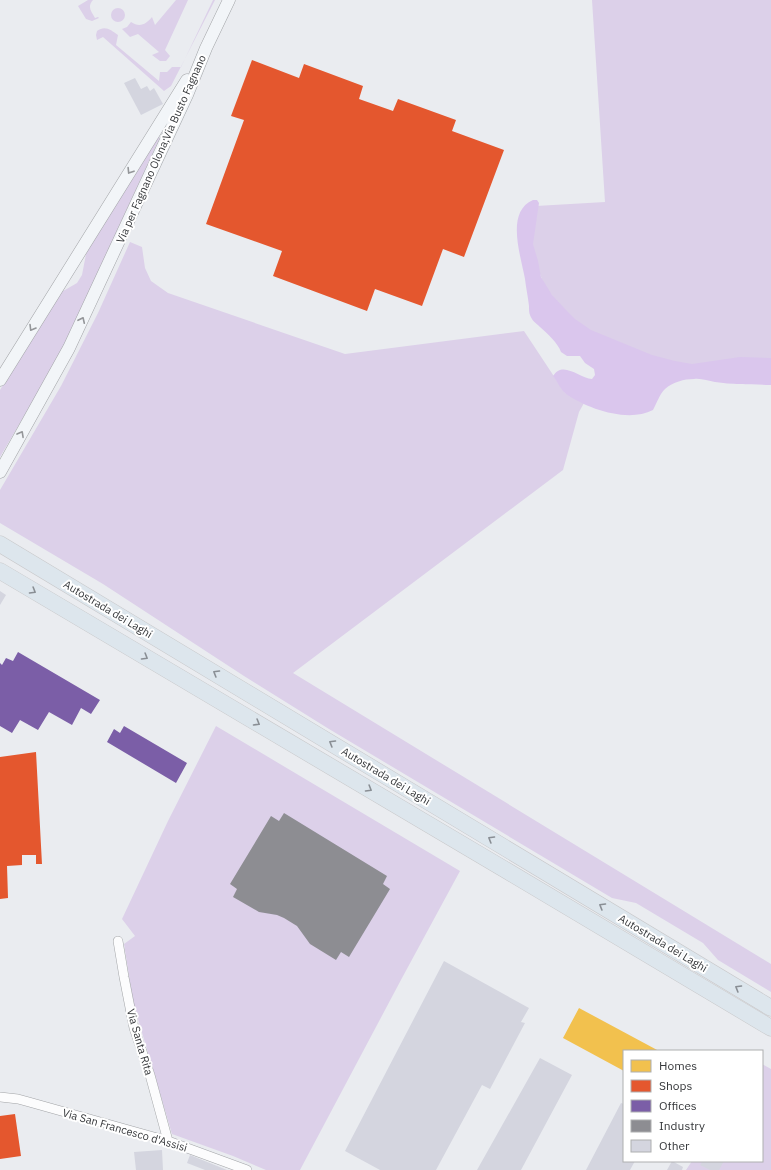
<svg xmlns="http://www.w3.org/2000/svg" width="771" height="1170" viewBox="0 0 771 1170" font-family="'IBM Plex Sans',sans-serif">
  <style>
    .green { fill: #dcd0e9 }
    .forest { fill: #dac6ed }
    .homes { fill: #f2c14e }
    .shops { fill: #e4572e }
    .offices { fill: #7b5ea7 }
    .industry { fill: #8d8d92 }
    .building { fill: #d4d5df }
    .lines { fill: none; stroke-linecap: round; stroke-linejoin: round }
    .street-casing { stroke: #a2a4a7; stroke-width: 10 }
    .secondary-casing { stroke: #a2a4a7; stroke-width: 13 }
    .highway-casing { stroke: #c8c8ca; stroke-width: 17 }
    .street { stroke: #fcfcfd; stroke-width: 9 }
    .secondary { stroke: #f2f5f8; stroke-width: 12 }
    .highway { stroke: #dde6ed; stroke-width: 16 }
    .oneway { stroke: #949699 }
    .oneway2 { stroke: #898e94 }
    .labels { text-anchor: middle; stroke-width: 4; stroke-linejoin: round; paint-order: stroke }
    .street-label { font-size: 11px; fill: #35373a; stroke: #fff }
  </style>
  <rect width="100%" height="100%" fill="#eaecf0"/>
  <path class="green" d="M 88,0 L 93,0 C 87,7 91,11 95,18 L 98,17 L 99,18 L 92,21 L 86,19 L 78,6 Z
    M 176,0 L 188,0 L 165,50 L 170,56 L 166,61 L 160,61 L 152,55 L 159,52 L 138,34 L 130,37 L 122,29 L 127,27 L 131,22 C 140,28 146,24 152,17 L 155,25 Z
    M 213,0 L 215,0 L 171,86 L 164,91 L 103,37 L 97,40 L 96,35 L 97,31 C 105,25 111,30 118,35 L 116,45 L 159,81 L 160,72 L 167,72 L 172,67 L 181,67 Z
    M 592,0 L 771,0 L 771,360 L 698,368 L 591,343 L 545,287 L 540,274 L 526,224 L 536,206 L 605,202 Z
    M111 15a7 7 0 1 1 14 0a7 7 0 1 1-14 0Z
    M 160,137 L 61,353 L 0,457 L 0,390 L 58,294 L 77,283 L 82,275 L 87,249 L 157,138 Z
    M 130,242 L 142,247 L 145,268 L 151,281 L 168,293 L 345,354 L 524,331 L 565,393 L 584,403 L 579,412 L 563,470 L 293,673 L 771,964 L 771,992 L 718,960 L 703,943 L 636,903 L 612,898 L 329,729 L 244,676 L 103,584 L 0,523 L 0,490 L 61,386 L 98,313 Z
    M 216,726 L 460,871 L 402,978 L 300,1170 L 266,1170 L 233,1156 L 172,1134 L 133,1002 L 124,944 L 135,936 L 122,919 L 168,821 Z
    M 762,1064 L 771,1069 L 771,1170 L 686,1170 L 692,1161 L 762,1161 Z"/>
  <path class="forest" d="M 533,200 L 537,200 L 539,203 L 533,244 L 538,261 L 541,277 L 552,295 L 567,311 L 575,319 L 591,330 L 652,355 L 675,361 L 692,364 L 740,357 L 771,358 L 771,385 C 753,384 734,385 715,382 C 708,381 701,378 694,379 C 684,379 673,382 665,389 C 659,395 657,403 653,410 C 628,423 588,409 566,394 C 561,390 557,381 553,376 C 563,360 579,378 592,379 L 595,375 L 594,369 L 585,363 L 580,356 L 567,356 L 561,352 C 558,343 547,333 540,327 C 536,323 532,321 530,315 C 529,313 529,309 529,306 C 528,297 526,288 525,279 C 521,256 505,212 533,200 Z"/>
  <path class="homes" d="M 579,1008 L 659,1051 L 624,1051 L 624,1071 L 563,1038 Z"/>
  <path class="shops" d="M 252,60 L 299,78 L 304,64 L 363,86 L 359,99 L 393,111 L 398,99 L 456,120 L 452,131 L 504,150 L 464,257 L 443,249 L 422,306 L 375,289 L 367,311 L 273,276 L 282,251 L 206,224 L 244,120 L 231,116 Z
    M 36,752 L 42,864 L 36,864 L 36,855 L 22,855 L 22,865 L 7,866 L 8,898 L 0,899 L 0,757 Z
    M 15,1114 L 21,1156 L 0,1159 L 0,1116 Z"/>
  <path class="offices" d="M 18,652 L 100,700 L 91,714 L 81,708 L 72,725 L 49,712 L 38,730 L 20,720 L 12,733 L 0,726 L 0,663 L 2,665 L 6,658 L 13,661 Z
    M 124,726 L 187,763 L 176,783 L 107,742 L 114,729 L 120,733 Z"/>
  <path class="industry" d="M 284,813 L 387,876 L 383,884 L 390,889 L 349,957 L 341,952 L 336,960 L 310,944 L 297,926 L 284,918 L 277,915 L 259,912 L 233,897 L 237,889 L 230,884 L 271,816 L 279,821 Z"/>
  <path class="building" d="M 135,78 L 141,89 L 147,86 L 150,91 L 154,88 L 163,104 L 141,115 L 124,83 Z
    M 0,591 L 6,595 L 0,605 Z
    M 444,961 L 529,1008 L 521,1022 L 525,1023 L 490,1089 L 482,1085 L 436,1170 L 380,1170 L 345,1151 Z
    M 540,1058 L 572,1075 L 521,1170 L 477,1170 Z
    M 621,1103 L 624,1104 L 624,1161 L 635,1161 L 630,1170 L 586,1170 Z
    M 162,1150 L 163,1170 L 136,1170 L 134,1152 Z
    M 190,1155 L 227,1170 L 205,1170 L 187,1163 Z
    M 672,1161 L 683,1167 L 682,1170 L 667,1170 Z
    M 703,1161 L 724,1161 L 719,1170 L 710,1170 L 700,1165 Z"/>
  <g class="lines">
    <g class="street-casing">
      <path id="street" d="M 118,941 L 124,977 L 134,1028 L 150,1075 L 168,1141
        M 0,1097 L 18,1099 L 29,1102 L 168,1141 L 247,1170"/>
    </g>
    <g class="secondary-casing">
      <path id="secondary" d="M 0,380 L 187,80
        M 0,472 L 69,348 L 187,95 L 206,48 L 229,0"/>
    </g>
    <g class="highway-casing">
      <path id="highway" d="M 0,544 L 771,1008
        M 0,571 C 256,724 515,874 771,1028"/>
    </g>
    <use href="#street" class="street"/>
    <use href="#secondary" class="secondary"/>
    <use href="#highway" class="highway"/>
  </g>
  <defs><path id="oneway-chevron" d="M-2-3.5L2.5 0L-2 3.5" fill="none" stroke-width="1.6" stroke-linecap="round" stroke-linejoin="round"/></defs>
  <g class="oneway">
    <use href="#oneway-chevron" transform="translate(130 171) rotate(122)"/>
    <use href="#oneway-chevron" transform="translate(82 320) rotate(-65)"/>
    <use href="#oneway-chevron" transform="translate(32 328) rotate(121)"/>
    <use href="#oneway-chevron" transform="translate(21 434) rotate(-61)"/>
  </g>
  <g class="oneway2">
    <use href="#oneway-chevron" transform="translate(33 591) rotate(31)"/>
    <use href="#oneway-chevron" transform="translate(145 657) rotate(31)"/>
    <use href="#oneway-chevron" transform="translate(216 673) rotate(-149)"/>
    <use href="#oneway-chevron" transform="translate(257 723) rotate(31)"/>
    <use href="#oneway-chevron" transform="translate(332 743) rotate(-149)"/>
    <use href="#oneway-chevron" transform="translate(369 789) rotate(31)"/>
    <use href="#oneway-chevron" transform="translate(491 839) rotate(-149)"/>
    <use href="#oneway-chevron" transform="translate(602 906) rotate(-149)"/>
    <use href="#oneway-chevron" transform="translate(738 988) rotate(-149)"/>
  </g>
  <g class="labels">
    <g class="street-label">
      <text transform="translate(161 149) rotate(-66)" y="4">Via per Fagnano Olona;Via Busto Fagnano</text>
      <text transform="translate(108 609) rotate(31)" y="4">Autostrada dei Laghi</text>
      <text transform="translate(386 776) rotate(31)" y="4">Autostrada dei Laghi</text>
      <text transform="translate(663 943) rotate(31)" y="4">Autostrada dei Laghi</text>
      <text transform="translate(140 1042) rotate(74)" y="4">Via Santa Rita</text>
      <text transform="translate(125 1130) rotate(16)" y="4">Via San Francesco d'Assisi</text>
    </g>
  </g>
  <rect x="623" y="1050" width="140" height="112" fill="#ffffff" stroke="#aeafb0"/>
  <rect x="631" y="1060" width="20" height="12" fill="#f2c14e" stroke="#aeafb0"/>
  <text x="659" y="1070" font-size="12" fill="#35373a">Homes</text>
  <rect x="631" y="1080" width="20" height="12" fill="#e4572e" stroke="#aeafb0"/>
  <text x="659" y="1090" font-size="12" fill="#35373a">Shops</text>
  <rect x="631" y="1100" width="20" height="12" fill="#7b5ea7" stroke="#aeafb0"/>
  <text x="659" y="1110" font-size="12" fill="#35373a">Offices</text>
  <rect x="631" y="1120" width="20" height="12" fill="#8d8d92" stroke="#aeafb0"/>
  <text x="659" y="1130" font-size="12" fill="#35373a">Industry</text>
  <rect x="631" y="1140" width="20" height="12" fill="#d4d5df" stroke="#aeafb0"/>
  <text x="659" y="1150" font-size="12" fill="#35373a">Other</text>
</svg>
